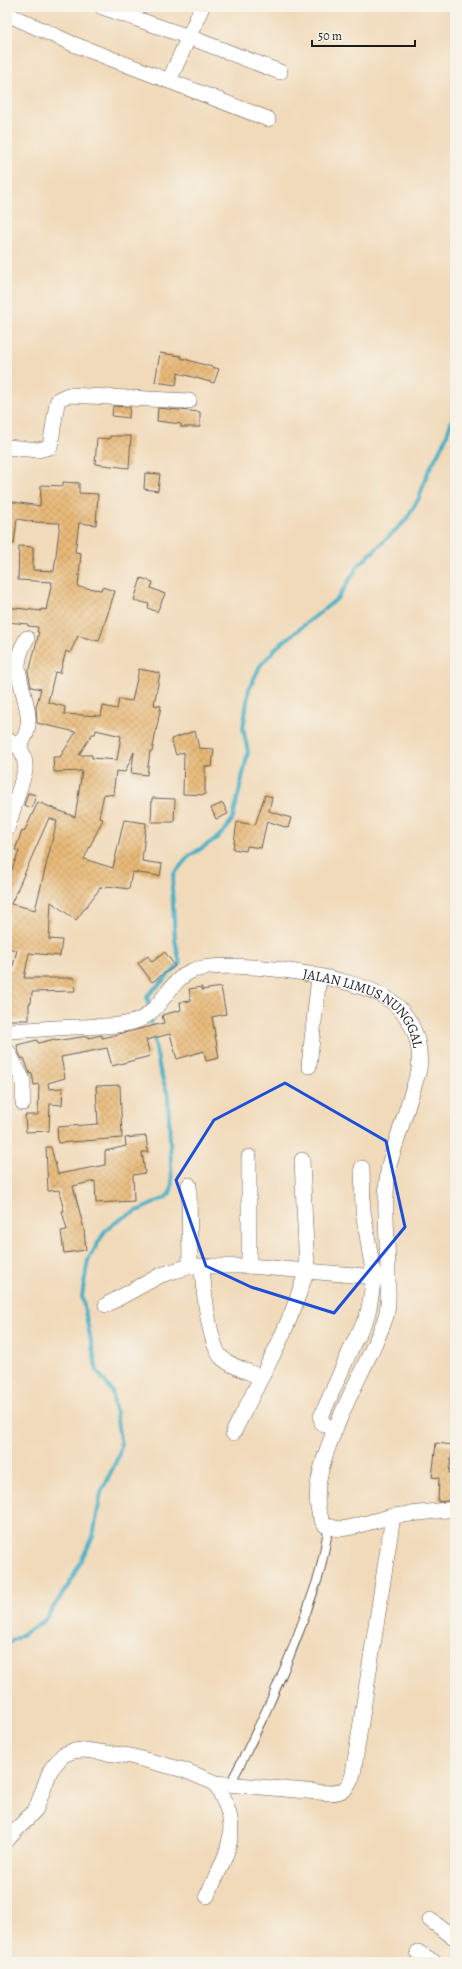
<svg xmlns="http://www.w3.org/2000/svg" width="462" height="1969" viewBox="0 0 462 1969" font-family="Alegreya,serif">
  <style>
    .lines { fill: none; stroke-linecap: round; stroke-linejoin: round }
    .stream { stroke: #46b0c5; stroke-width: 4 }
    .building { fill: url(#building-cross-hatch); fill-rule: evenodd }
    .lane-casing { stroke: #675e53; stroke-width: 10 }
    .street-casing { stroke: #675e53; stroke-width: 16 }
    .lane { stroke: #fff; stroke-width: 8 }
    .street { stroke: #fff; stroke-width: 15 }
    .marked { fill: none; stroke: #1d4ed8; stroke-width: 3; stroke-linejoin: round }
    .labels { text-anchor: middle; stroke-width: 3; stroke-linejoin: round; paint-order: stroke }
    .street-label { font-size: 14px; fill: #1c1c1c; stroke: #f7f3e8 }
  </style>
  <defs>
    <pattern id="building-cross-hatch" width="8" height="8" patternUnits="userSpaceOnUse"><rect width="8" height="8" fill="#e8b978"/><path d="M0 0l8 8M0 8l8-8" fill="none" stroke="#c69e67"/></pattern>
  </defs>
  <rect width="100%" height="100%" fill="#f7f3e8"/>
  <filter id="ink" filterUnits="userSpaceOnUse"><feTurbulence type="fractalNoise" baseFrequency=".025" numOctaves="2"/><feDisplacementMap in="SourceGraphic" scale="8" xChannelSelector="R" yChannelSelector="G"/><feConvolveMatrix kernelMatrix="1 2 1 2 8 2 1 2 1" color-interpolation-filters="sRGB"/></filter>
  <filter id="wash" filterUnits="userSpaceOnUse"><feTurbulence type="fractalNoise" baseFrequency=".012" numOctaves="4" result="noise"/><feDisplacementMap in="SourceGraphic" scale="16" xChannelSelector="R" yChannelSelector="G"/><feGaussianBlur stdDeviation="0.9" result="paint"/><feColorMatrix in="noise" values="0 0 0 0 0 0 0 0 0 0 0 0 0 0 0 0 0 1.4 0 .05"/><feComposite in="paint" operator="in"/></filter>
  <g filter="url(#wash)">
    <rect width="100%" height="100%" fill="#f1daba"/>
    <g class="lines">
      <path class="stream" d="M 149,1008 L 147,996 L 180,964 L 175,940 L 172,887 L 174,874 L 188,857 L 217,838 L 226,829 L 233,818 L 248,752 L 243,728 L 249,689 L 260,666 L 277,647 L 338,598 L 358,566 L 406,520 L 419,498 L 427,474 L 445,440 L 455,411
        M 7,1644 L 44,1621 L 68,1586 L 93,1537 L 101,1493 L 118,1457 L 121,1445 L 112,1391 L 97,1371 L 82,1296 L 88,1260 L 105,1231 L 120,1219 L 165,1198 L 170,1193 L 172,1187 L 168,1095 L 160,1071 L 150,1017"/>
    </g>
    <g id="blocks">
      <path class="building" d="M 160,353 L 181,356 L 181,358 L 219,369 L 214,383 L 178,373 L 176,385 L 155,382 Z
        M 113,406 L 130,407 L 129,418 L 112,416 Z
        M 158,408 L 200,412 L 200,427 L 181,427 L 181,424 L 157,421 Z
        M 110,436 L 131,436 L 129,468 L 95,464 L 97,438 L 110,439 Z
        M 145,473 L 160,474 L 158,491 L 144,489 Z
        M 63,482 L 79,483 L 79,493 L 98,494 L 96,525 L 79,523 L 75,552 L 81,553 L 78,587 L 101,590 L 102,587 L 115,591 L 99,641 L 78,636 L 70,653 L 66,651 L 60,673 L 55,672 L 48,702 L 65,707 L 64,714 L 101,716 L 103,706 L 117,709 L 119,699 L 132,701 L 139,669 L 160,673 L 154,705 L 161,706 L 152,752 L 150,751 L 147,775 L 131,773 L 134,752 L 125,772 L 116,771 L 113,795 L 104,794 L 99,817 L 103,819 L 84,859 L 113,868 L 124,820 L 146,823 L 142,861 L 162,864 L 160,876 L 132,872 L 129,889 L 107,886 L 106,888 L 101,887 L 76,920 L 51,902 L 49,939 L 62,940 L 60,956 L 29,953 L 24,978 L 74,978 L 75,991 L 32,992 L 31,1003 L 29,1003 L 29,1020 L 7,1020 L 7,970 L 12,970 L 17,950 L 7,948 L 7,926 L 10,914 L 7,914 L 7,882 L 19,851 L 15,850 L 22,831 L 24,832 L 38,802 L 75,817 L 82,771 L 54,772 L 53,757 L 60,757 L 76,732 L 37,723 L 36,707 L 41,689 L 31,687 L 28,671 L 30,669 L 39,632 L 37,632 L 38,627 L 28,626 L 28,624 L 7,622 L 7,607 L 41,611 L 41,609 L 46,610 L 52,582 L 18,580 L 19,546 L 33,547 L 33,570 L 54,571 L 60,523 L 35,522 L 17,519 L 14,544 L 7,544 L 7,501 L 40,506 L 41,485 L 63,486 ZM 96,730 L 121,736 L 117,760 L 92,758 L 92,755 L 79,755 L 92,734 L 95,734 ZM 49,818 L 57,821 L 35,910 L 11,904 Z
        M 141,578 L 153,582 L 151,588 L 165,594 L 157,612 L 148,608 L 149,604 L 134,600 Z
        M 195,731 L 199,748 L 214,749 L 212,767 L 205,766 L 205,795 L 183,794 L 184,752 L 176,755 L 171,739 Z
        M 28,793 L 36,795 L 32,808 L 24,805 Z
        M 265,795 L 272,797 L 269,811 L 291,818 L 288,828 L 267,821 L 261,848 L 247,846 L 246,851 L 233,849 L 237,822 L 255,825 Z
        M 152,798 L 175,799 L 174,822 L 151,822 Z
        M 223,803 L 228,814 L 216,819 L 211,808 Z
        M 165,952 L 175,966 L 152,982 L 138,963 L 148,956 L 152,962 Z
        M 202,987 L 202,990 L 221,987 L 226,1014 L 212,1017 L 219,1058 L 206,1061 L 204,1051 L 177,1059 L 170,1034 L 146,1040 L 150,1056 L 112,1066 L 107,1048 L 61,1057 L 65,1078 L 48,1083 L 49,1089 L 63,1088 L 62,1105 L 50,1104 L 49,1131 L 26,1132 L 25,1115 L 38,1115 L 39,1084 L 34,1085 L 32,1073 L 30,1074 L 24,1058 L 22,1059 L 19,1053 L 17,1045 L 37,1040 L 38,1043 L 55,1039 L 55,1041 L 88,1036 L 88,1038 L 102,1035 L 102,1038 L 164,1023 L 162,1015 L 181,1010 L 180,1002 L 191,1001 L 189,989 Z
        M 120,1085 L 122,1138 L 58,1143 L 57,1127 L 98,1124 L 96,1086 Z
        M 146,1136 L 148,1152 L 142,1152 L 145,1173 L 133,1175 L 134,1201 L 96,1203 L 95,1181 L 73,1186 L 84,1229 L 86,1250 L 64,1253 L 61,1231 L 67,1230 L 62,1211 L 64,1211 L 59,1190 L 48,1191 L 46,1147 L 51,1147 L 58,1174 L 105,1165 L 105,1151 L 126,1146 L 125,1138 Z
        M 436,1443 L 453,1445 L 449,1473 L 455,1473 L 455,1500 L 438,1502 L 439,1478 L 432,1477 Z"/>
    </g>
  </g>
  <g filter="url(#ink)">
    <use href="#blocks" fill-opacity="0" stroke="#675e53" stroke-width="1"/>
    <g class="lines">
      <g class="lane-casing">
        <path id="lane" d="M 230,1784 C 265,1718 295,1649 318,1578 C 323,1562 325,1544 329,1527"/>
      </g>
      <g class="street-casing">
        <g id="street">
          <path d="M 102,7 L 189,37 L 280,72"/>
          <path d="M 7,14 L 73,44 L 268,119"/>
          <path d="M 169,81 L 202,7"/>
          <path d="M 7,447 L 38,450 L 50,447 L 57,403 L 59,399 L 68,395 L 189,401"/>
          <path d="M 7,739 C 21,746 26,755 25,771 L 7,829"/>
          <path d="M 19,746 C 40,721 19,693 18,665 C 18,655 22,647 27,638"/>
          <path id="s1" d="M 7,1031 C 30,1030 53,1028 76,1027 C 94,1026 113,1027 130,1023 C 162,1016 166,980 194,970 C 231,958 355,976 388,999 C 412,1015 422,1042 419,1070 L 389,1165 C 382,1205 389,1245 388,1286 C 388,1295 389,1307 386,1316 C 373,1361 292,1482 325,1525 L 338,1529 L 348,1528 L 393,1516 L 455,1509"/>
          <path d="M 7,1050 L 23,1080 L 23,1103"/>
          <path d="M 309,1066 L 319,977"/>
          <path d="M 189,1185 L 190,1266"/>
          <path d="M 249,1266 L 249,1157"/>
          <path d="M 202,1267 C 203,1285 209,1346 222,1358 C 232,1367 249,1372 261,1377"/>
          <path d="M 106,1305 L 161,1275 L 190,1266 L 249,1266 L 388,1278"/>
          <path d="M 334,1429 L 322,1423 L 321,1417 L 354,1342 L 366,1319 L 369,1308 L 374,1277 L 363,1211 L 362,1168"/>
          <path d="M 233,1433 L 278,1345 L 293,1310 L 307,1270 L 302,1160"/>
          <path d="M 7,1840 L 36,1809 L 50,1771 L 56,1763 L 63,1755 L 73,1751 L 84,1750 L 130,1756 L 184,1770 L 215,1783 L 329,1793 C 343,1793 349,1788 353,1774 L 393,1516"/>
          <path d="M 207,1896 C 218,1871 237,1843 229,1814 C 226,1803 220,1793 215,1783"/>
          <path d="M 430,1920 L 455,1938"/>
          <path d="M 418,1952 L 434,1962"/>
        </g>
      </g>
      <use href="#lane" class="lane"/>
      <use href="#street" class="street"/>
    </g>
  </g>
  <path class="marked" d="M 285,1083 L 386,1141 L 405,1227 L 334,1313 L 251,1287 L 206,1266 L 176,1180 L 214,1120 Z"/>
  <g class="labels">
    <g class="street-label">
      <text dy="5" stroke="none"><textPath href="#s1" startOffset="392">JALAN LIMUS NUNGGAL</textPath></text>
    </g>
  </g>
  <rect width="462" height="1969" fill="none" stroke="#f7f3e8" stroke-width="24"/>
  <path d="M312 40v6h103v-6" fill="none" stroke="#1c1c1c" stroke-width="2"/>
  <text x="318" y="40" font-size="12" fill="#1c1c1c" stroke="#f7f3e8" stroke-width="3" paint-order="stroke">50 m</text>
</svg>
